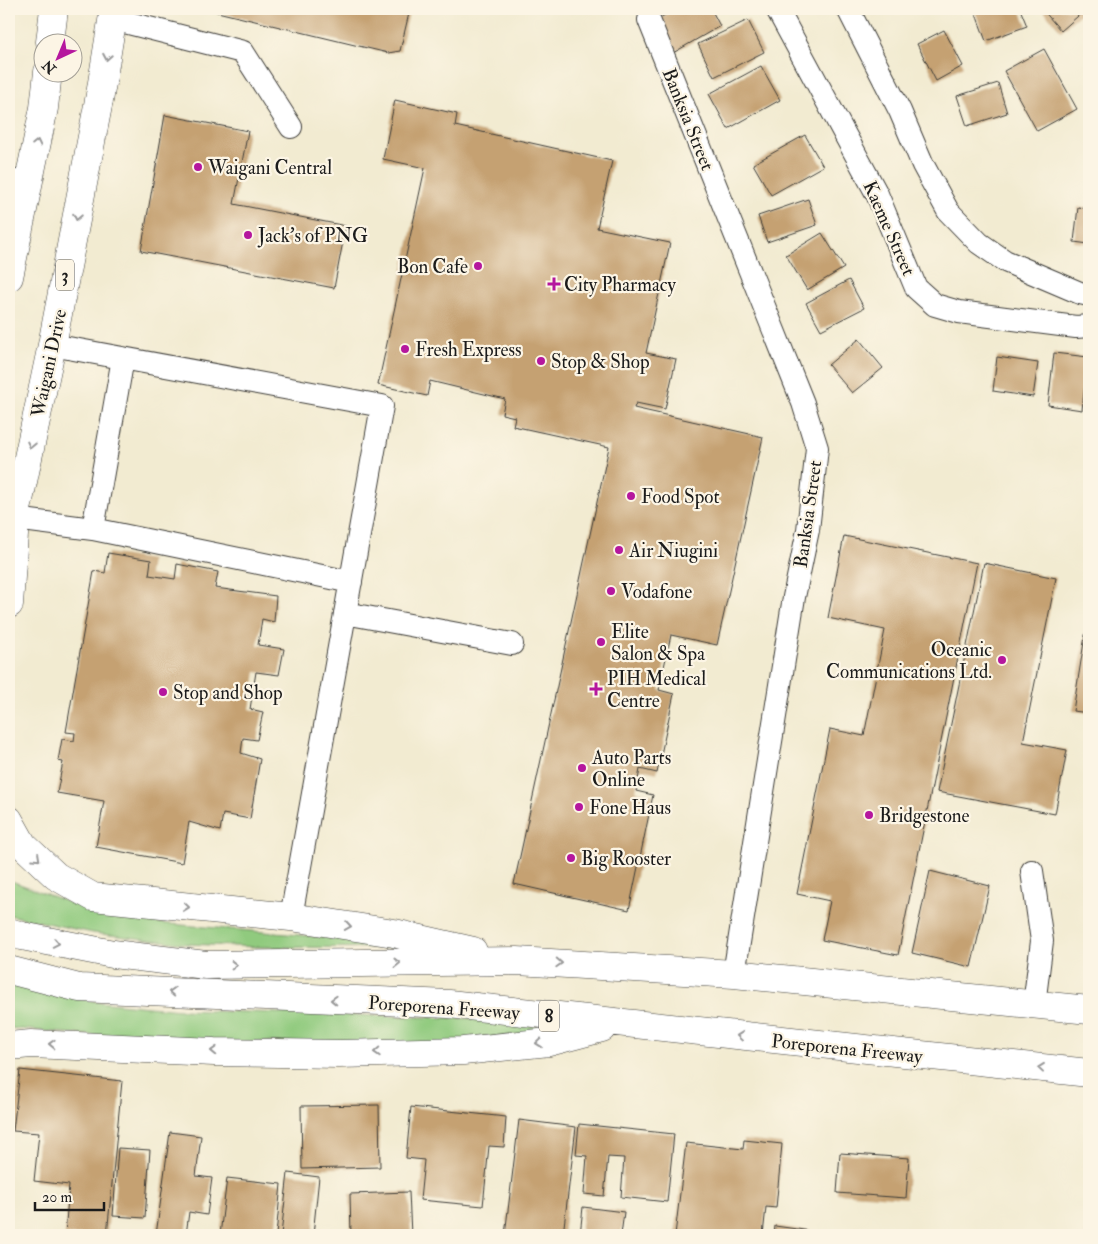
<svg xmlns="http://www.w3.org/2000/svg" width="1098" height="1244" viewBox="0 0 1098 1244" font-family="'IM FELL Double Pica',serif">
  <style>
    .green { fill: #90ca7e; stroke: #56734d }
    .building { fill: #c5a172 }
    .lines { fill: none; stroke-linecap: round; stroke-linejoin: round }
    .minor-casing { stroke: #3c3b37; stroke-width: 24 }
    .highway-casing { stroke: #3c3b37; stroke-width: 29 }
    .minor { stroke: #fff; stroke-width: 22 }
    .highway { stroke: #fff; stroke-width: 28 }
    .oneway { stroke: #999 }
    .poi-dot { fill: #b5179e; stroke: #fcf5e5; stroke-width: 2 }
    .labels { text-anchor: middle; stroke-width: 4.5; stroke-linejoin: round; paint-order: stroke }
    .shield { fill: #fcf5e5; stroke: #5f5d58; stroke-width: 1 }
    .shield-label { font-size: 18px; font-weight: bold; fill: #1c1c1c }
    .street-label { font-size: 19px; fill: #1c1c1c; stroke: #fcf5e5 }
    .poi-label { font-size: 19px; fill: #1c1c1c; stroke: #fcf5e5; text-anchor: start }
  </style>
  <rect width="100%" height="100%" fill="#fcf5e5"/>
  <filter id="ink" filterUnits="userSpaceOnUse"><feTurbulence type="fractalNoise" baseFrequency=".02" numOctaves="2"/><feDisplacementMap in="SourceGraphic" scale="10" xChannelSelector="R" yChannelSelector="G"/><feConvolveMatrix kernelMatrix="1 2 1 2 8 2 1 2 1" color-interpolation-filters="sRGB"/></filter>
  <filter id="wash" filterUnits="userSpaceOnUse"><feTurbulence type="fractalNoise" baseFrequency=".0096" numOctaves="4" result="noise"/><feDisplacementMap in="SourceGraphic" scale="20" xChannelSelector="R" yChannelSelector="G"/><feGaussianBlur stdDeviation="1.12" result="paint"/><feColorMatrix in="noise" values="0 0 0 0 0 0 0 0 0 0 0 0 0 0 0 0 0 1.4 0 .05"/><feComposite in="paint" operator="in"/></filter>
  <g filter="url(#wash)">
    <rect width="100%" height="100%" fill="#f2ebd1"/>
    <path class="green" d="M 9,880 L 105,916 L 158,923 L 393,943 L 413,948 L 258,947 L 186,944 L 93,933 L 9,915 Z
      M 9,983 L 98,1002 L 180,1010 L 484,1019 L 553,1029 L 452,1045 L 143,1040 L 9,1028 Z"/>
    <g id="blocks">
      <path class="building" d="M 205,9 L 410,9 L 400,51 L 388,53 Z
        M 676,9 L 711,9 L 720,26 L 673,53 L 654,21 Z
        M 974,9 L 1020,9 L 1027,26 L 986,41 Z
        M 1042,9 L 1086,9 L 1061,31 Z
        M 748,20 L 764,52 L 714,77 L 698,44 Z
        M 944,30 L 963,66 L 936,81 L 917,44 Z
        M 1044,49 L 1077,109 L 1037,131 L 1004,71 Z
        M 761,66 L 780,100 L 728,129 L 709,94 Z
        M 998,83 L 1007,113 L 967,126 L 957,96 Z
        M 395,100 L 457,114 L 455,126 L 612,161 L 597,228 L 670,243 L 646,353 L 676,359 L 665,409 L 636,403 L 634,408 L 763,437 L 717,645 L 671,635 L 659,690 L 674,694 L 657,773 L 640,769 L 636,791 L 653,795 L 629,910 L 514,884 L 609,447 L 513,426 L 515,417 L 502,414 L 505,399 L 430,381 L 427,396 L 378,385 L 425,168 L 383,159 Z
        M 165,115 L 248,131 L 234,204 L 346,226 L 334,288 L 141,251 Z
        M 805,135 L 823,166 L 771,195 L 753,164 Z
        M 808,199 L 817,225 L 767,242 L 758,216 Z
        M 1078,207 L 1089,209 L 1089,244 L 1074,242 Z
        M 822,233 L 844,268 L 807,290 L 786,255 Z
        M 849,280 L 864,308 L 821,330 L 806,303 Z
        M 859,339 L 883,368 L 852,393 L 828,365 Z
        M 1054,353 L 1088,357 L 1082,410 L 1048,405 Z
        M 997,357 L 1038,363 L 1033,397 L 993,391 Z
        M 844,536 L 977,563 L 898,955 L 822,940 L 830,901 L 797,894 L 830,729 L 864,736 L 885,630 L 828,618 Z
        M 108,553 L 151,560 L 149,575 L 175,579 L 177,564 L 218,572 L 215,588 L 276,596 L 274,622 L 262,619 L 258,645 L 284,649 L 279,675 L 256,672 L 250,709 L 263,712 L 257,740 L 243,738 L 241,753 L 260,759 L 250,819 L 223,814 L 220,831 L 189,822 L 182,863 L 96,847 L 104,801 L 57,793 L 63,762 L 58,761 L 62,739 L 74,741 L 75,733 L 66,732 L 94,571 L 105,573 Z
        M 984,563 L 1056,578 L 1023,742 L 1067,750 L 1055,814 L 937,792 Z
        M 1088,617 L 1089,617 L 1089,713 L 1073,711 Z
        M 930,871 L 990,886 L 971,967 L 912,953 Z
        M 20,1070 L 122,1081 L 107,1235 L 65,1235 L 69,1185 L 34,1181 L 39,1133 L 13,1131 Z
        M 379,1105 L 380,1167 L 302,1169 L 301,1106 Z
        M 411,1107 L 506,1117 L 504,1147 L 489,1146 L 483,1206 L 420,1200 L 424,1160 L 406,1158 Z
        M 519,1120 L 576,1127 L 563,1235 L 505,1235 Z
        M 579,1124 L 674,1134 L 667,1202 L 621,1197 L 624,1158 L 608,1157 L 604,1196 L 584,1194 L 587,1156 L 576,1155 Z
        M 170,1132 L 201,1136 L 196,1176 L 212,1178 L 207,1215 L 189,1212 L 186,1235 L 156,1235 Z
        M 744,1140 L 782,1144 L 776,1208 L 766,1207 L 763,1235 L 675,1235 L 686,1143 L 743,1149 Z
        M 118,1148 L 150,1150 L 145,1218 L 113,1216 Z
        M 840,1153 L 909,1158 L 906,1198 L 837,1193 Z
        M 288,1173 L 319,1177 L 313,1235 L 281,1235 Z
        M 227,1178 L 281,1184 L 276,1235 L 220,1235 Z
        M 409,1192 L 411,1235 L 351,1235 L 350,1194 Z
        M 583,1207 L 624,1212 L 621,1235 L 580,1235 Z
        M 1088,1213 L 1089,1235 L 1085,1235 Z
        M 775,1226 L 833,1234 L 833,1235 L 774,1235 Z"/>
    </g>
  </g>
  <g filter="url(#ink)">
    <use href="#blocks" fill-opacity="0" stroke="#3c3b37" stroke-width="1"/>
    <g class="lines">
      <g class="minor-casing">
        <path id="minor" d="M 777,9 L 877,194 L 916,288 L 935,305 L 959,312 L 1076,327 L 1089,326
          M 848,9 L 900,111 L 923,165 L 948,211 L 979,243 L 1005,261 L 1080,293 L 1089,295
          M 113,19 L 243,52 L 291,127
          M 649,20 L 803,403 L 817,448 L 808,530 L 794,597 L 734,974
          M 9,180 L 28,183
          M 52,345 L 382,406 L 291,917
          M 15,519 L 93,529 L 351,582
          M 93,529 L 123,358
          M 345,613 L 512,644
          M 1032,871 L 1042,941 L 1034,1005"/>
      </g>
      <g class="highway-casing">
        <path id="highway" d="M 50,42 L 54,9
          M 9,277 L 44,108 L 48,72
          M 9,539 L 15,519 L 52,345 L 100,95 L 114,9
          M 9,604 L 15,521
          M 9,820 L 23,845 L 56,876 L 93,897 L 291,917 L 394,933 L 473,951
          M 9,932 L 22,936 L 113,954 L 206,965 L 517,961 L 734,974 L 1089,1010
          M 9,970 L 79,988 L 449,1004 L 1089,1073
          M 9,1046 L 31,1044 L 214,1052 L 339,1054 L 463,1051 L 549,1042 L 602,1028"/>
      </g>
      <use href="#minor" class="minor"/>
      <use href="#highway" class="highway"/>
    </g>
    <defs><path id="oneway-chevron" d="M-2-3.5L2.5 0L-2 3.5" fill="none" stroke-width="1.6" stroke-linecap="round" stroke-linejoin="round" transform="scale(1.25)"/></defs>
    <g class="oneway">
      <use href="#oneway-chevron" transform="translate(107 57) rotate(100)"/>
      <use href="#oneway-chevron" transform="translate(37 143) rotate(-78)"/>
      <use href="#oneway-chevron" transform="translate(77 217) rotate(101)"/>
      <use href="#oneway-chevron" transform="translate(31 445) rotate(102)"/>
      <use href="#oneway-chevron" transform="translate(37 858) rotate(43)"/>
      <use href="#oneway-chevron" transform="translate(186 907) rotate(6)"/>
      <use href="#oneway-chevron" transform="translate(348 926) rotate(9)"/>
      <use href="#oneway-chevron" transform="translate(56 943) rotate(11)"/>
      <use href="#oneway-chevron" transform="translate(397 963) rotate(-1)"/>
      <use href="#oneway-chevron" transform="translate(559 963) rotate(3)"/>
      <use href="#oneway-chevron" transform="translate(234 965) rotate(-1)"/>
      <use href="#oneway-chevron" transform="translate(172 992) rotate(-177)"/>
      <use href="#oneway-chevron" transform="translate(334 1000) rotate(-178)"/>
      <use href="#oneway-chevron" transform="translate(740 1036) rotate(-174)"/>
      <use href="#oneway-chevron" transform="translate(539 1043) rotate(174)"/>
      <use href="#oneway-chevron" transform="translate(52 1044) rotate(-178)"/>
      <use href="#oneway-chevron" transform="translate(214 1051) rotate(-178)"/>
      <use href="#oneway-chevron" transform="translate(377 1052) rotate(177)"/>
      <use href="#oneway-chevron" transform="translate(1041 1068) rotate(-174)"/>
    </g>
  </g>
  <g class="poi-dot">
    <circle cx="198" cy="167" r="5"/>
    <circle cx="248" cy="235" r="5"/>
    <circle cx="478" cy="266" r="5"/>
    <path d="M551.5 276.5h5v5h5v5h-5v5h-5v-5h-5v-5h5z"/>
    <circle cx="405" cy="349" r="5"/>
    <circle cx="541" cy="361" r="5"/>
    <circle cx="631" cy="496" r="5"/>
    <circle cx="619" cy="550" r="5"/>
    <circle cx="611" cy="591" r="5"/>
    <circle cx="601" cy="642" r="5"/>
    <circle cx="1002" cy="660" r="5"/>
    <path d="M593.5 681.5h5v5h5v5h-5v5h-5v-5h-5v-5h5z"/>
    <circle cx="163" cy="692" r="5"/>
    <circle cx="582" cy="768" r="5"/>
    <circle cx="579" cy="807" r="5"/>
    <circle cx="869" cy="815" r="5"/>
    <circle cx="571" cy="858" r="5"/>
  </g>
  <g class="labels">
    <g class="shield">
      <rect x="56" y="259.5" width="18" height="31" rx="4"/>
      <rect x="539" y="1000.5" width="20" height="31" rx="4"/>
    </g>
    <g class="shield-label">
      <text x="65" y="281">3</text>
      <text x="549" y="1022">8</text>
    </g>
    <g class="street-label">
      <text transform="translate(689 119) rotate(68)" y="7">Banksia Street</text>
      <text transform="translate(890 228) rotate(66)" y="7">Kaeme Street</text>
      <text transform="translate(48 363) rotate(-78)" y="7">Waigani Drive</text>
      <text transform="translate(807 514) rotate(-82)" y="7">Banksia Street</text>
      <text transform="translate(444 1007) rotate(4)" y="7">Poreporena Freeway</text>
      <text transform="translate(847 1048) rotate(6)" y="7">Poreporena Freeway</text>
    </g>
    <g class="poi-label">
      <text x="208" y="174">Waigani Central</text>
      <text x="258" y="242">Jack's of PNG</text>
      <text x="468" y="273" text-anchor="end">Bon Cafe</text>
      <text x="564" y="291">City Pharmacy</text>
      <text x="415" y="356">Fresh Express</text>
      <text x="551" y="368">Stop &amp; Shop</text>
      <text x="641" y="503">Food Spot</text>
      <text x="629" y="557">Air Niugini</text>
      <text x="621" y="598">Vodafone</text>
      <text x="611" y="638">Elite<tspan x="611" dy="22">Salon &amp; Spa</tspan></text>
      <text x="992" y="656" text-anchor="end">Oceanic<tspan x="992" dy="22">Communications Ltd.</tspan></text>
      <text x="607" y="685">PIH Medical<tspan x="607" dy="22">Centre</tspan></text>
      <text x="173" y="699">Stop and Shop</text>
      <text x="592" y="764">Auto Parts<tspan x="592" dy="22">Online</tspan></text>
      <text x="589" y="814">Fone Haus</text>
      <text x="879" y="822">Bridgestone</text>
      <text x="581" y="865">Big Rooster</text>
    </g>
  </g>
  <rect width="1098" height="1244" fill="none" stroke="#fcf5e5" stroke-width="30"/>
  <g transform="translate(58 58) rotate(224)"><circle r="24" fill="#fcf5e5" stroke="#a29e95"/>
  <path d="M0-4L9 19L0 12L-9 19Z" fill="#b5179e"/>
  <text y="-8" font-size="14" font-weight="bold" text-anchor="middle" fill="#1c1c1c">N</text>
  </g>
  <path d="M35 1202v8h69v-8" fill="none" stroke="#1c1c1c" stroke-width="2.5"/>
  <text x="42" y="1202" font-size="15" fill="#1c1c1c" stroke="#fcf5e5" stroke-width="4" paint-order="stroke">20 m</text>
</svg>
